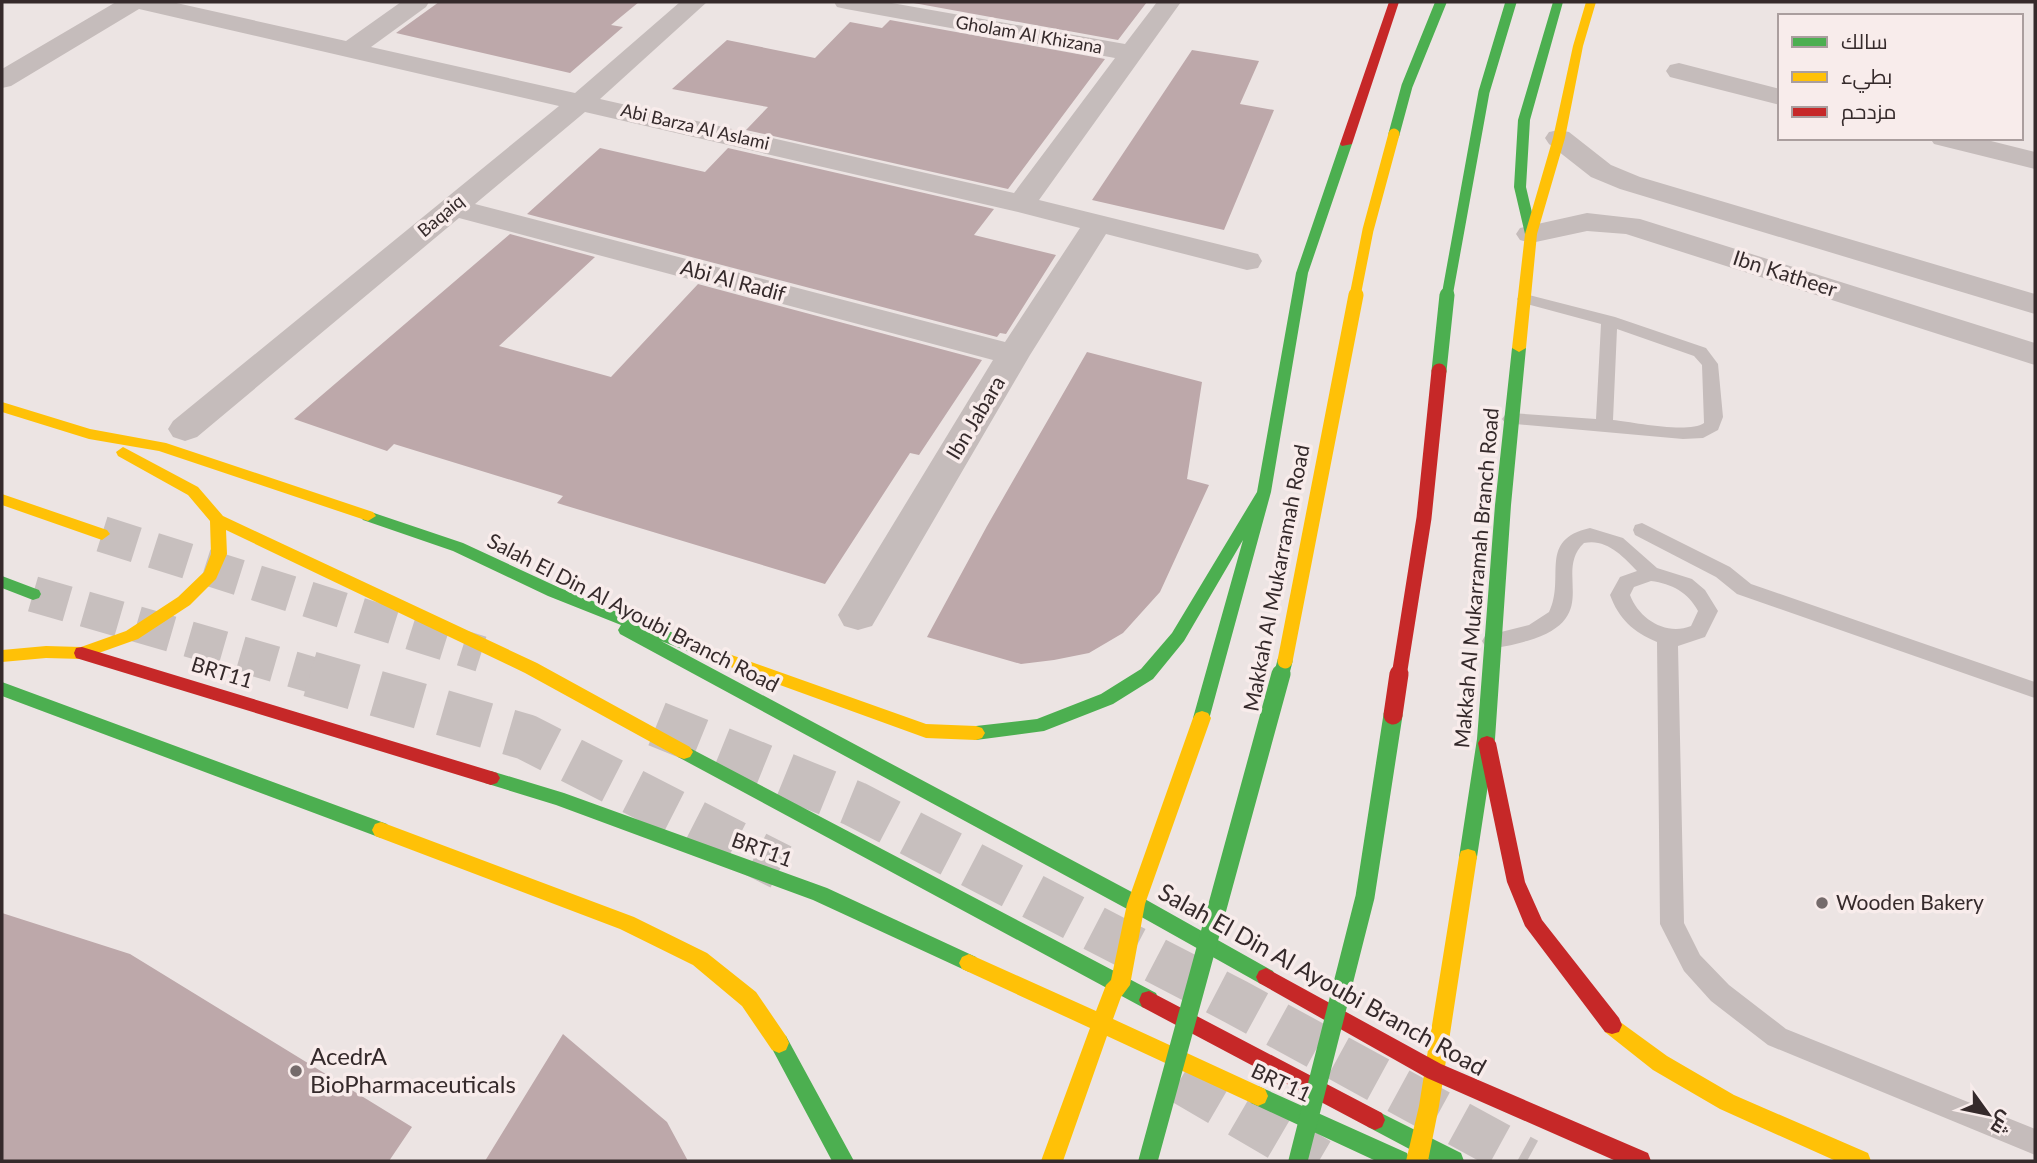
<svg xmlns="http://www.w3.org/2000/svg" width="2037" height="1163" viewBox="0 0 2037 1163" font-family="Lato,Cairo,sans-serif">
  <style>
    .building { fill: #bda8aa }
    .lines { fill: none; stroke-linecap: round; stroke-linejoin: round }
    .primary-tunnel-far1 { stroke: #c7bfbe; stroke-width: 36; stroke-dasharray: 36 18; stroke-linecap: butt }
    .primary-tunnel { stroke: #c7bfbe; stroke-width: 46; stroke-dasharray: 46 23; stroke-linecap: butt }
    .lane { fill: #c5bcbb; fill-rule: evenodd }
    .street { fill: #c5bcbb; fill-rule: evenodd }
    .fast { fill: #4caf50; fill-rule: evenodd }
    .slow { fill: #ffc107; fill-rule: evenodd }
    .jam { fill: #c62828; fill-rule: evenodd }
    .fast-bridge-far2 { stroke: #4caf50; stroke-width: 11 }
    .fast-bridge-far1 { stroke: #4caf50; stroke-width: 15 }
    .fast-bridge { stroke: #4caf50; stroke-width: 19 }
    .slow-bridge-far1 { stroke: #ffc107; stroke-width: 11 }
    .slow-bridge { stroke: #ffc107; stroke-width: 15 }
    .jam-bridge-far1 { stroke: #c62828; stroke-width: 15 }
    .jam-bridge { stroke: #c62828; stroke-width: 19 }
    .poi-dot { fill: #756b6b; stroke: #f8eceb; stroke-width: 2.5 }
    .labels { text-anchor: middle; stroke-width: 7; stroke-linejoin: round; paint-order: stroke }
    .far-street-label { font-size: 18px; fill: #352a2b; stroke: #f8eceb }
    .street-label { font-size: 21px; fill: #352a2b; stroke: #f8eceb }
    .poi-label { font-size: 21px; fill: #352a2b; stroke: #f8eceb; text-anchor: start }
    .near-street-label { font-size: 24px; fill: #352a2b; stroke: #f8eceb }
    .near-poi-label { font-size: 24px; fill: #352a2b; stroke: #f8eceb; text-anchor: start }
  </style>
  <rect width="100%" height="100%" fill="#ece4e3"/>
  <path class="building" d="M 439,2 L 639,2 L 611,25 L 623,27 L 570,73 L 396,33 Z
    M 908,2 L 1147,2 L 1118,40 Z
    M 890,20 L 1105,59 L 1008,189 L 746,130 L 768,107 L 672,89 L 727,40 L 815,58 L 850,22 L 882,28 Z
    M 1192,50 L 1259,61 L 1240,104 L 1274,110 L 1224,230 L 1092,200 Z
    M 600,148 L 705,172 L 728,148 L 994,209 L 974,235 L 1056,255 L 1006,334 L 1000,333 L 997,337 L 527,214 Z
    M 510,234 L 595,257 L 499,346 L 611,377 L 698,284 L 982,360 L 919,455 L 910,453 L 825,584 L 557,503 L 563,496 L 394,444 L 387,451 L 294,419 Z
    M 1087,352 L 1202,382 L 1187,479 L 1209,485 L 1160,592 L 1123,633 L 1089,653 L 1054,660 L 1021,664 L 927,637 L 987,526 Z
    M 2,913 L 130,954 L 412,1127 L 389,1161 L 2,1161 Z
    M 563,1034 L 667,1122 L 688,1161 L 485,1161 Z"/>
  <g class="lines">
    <path class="primary-tunnel-far1" d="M 102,534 L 481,654
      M 33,594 L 316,676"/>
    <path class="primary-tunnel" d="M 310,674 L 526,737 L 781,867
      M 657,724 L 855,804 L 1236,1002 L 1527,1161
      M 1180,1080 L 1319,1161"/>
    <path class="lane" d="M 1525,294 L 1615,317 L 1706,348 L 1718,364 L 1723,417 L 1718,430 L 1703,438 L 1683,439 L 1505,423 L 1502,419 L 1505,415 L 1511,413 L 1596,419 L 1601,324 L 1519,302 L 1517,299 L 1519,296 ZM 1617,329 L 1694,356 L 1702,365 L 1704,423 C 1688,434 1633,422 1613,420 Z
      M 1642,523 L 1730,567 L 1751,584 L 2035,682 L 2035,698 L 1737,594 L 1716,577 L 1635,535 L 1633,530 L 1635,525 Z
      M 1590,528 L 1623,538 L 1657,568 L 1692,579 L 1705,590 L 1718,611 L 1705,637 L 1678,646 L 1684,923 L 1700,955 L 1729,985 L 1786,1029 L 2035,1129 L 2035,1155 L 1768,1045 L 1711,1001 L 1684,971 L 1660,924 L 1657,642 C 1633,632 1619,619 1610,595 L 1620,577 L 1637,571 C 1623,556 1606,538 1584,543 C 1552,573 1605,618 1527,641 C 1515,644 1497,650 1485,646 L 1482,641 L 1485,636 L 1529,625 L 1549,612 C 1566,577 1537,540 1590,528 ZM 1651,581 C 1672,584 1688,592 1698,611 L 1691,626 C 1666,636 1639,619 1630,595 L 1634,587 Z"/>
    <path class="street" d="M 116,2 L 172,2 L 346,41 L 401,2 L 429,2 L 426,7 L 371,47 L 575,93 L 680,2 L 707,2 L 600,99 L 1014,193 L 1115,58 L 846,9 L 837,7 L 834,2 L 886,2 L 1125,44 L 1157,2 L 1181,2 L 1039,200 L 1258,254 L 1262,261 L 1258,268 L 1247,270 L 1106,234 L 1030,355 L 872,626 L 858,630 L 844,626 L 838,615 L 993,360 L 459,218 L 197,437 L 185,441 L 173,437 L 168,429 L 173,421 L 559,106 L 139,9 L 11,86 L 2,88 L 2,69 ZM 585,112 L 1018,212 L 1080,228 L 1005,342 L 475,204 Z
      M 1679,63 L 1780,89 L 1780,105 L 1670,77 L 1666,71 L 1670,65 Z
      M 1559,130 L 1569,132 L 1611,165 L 1640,177 L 2035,294 L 2035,314 L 1620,189 L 1591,177 L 1549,144 L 1545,138 L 1549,132 Z
      M 1930,138 L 1979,138 L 2035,152 L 2035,169 L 1934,144 Z
      M 1587,213 L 1640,219 L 2035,343 L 2035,365 L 1626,234 L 1587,231 L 1531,243 L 1520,240 L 1516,234 L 1520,228 Z"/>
    <path class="fast" d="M 1553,2 L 1563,2 L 1530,120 L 1526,187 L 1537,234 L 1531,238 L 1525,234 L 1514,187 L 1518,120 Z
      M 1346,141 L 1352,144 L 1308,273 L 1271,492 L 1208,723 L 1202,725 L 1196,723 L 1193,718 L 1243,540 L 1184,641 L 1153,679 L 1113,704 L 1044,731 L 976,740 L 970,738 L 967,733 L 970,728 L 976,726 L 1037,719 L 1101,694 L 1141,669 L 1172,633 L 1257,492 L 1296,273 L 1340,144 Z
      M 1519,344 L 1526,348 L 1511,505 L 1495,739 L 1477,857 L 1475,863 L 1468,865 L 1461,863 L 1459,857 L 1477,739 L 1495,505 L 1512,348 Z
      M 368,511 L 463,543 L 560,588 L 701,644 L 703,648 L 701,652 L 695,654 L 661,641 L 1143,898 L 1273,971 L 1276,977 L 1273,983 L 1266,986 L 1259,983 L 1129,910 L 620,634 L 618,630 L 621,625 L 548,596 L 453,551 L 363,520 L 360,516 L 363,512 Z
      M 2,576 L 39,590 L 41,594 L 39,598 L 33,600 L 2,588 Z
      M 2,682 L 387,824 L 390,830 L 387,836 L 381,838 L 2,696 Z
      M 684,745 L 1156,993 L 1159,1000 L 1156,1007 L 1149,1009 L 1142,1007 L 678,757 L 675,752 L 678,747 Z
      M 491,771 L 564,793 L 827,888 L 976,957 L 979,963 L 976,969 L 969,972 L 813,900 L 556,805 L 485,783 L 482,778 L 485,773 Z
      M 779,1033 L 786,1036 L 854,1161 L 832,1161 L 769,1043 L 772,1036 Z
      M 1258,1086 L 1407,1153 L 1410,1161 L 1376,1161 L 1251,1103 L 1248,1096 L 1251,1089 Z
      M 1375,1110 L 1461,1153 L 1464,1161 L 1432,1161 L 1368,1127 L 1365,1120 L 1368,1113 Z"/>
    <path class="slow" d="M 1586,2 L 1596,2 L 1583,46 L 1565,138 L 1537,234 L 1526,348 L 1519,352 L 1512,348 L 1525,234 L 1553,138 L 1573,46 Z
      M 2,402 L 90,429 L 166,443 L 373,512 L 376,516 L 368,521 L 159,451 L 89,439 L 2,412 Z
      M 123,447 L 198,487 L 223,516 L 537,663 L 690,747 L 693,752 L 690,757 L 684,759 L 678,757 L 525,673 L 226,530 L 227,554 L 216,579 L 190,605 L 138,639 L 82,659 L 46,658 L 2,662 L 2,650 L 46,646 L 81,647 L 126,631 L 178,597 L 204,572 L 211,554 L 210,521 L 188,495 L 118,456 L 116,452 Z
      M 2,494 L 107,530 L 110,534 L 102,540 L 2,505 Z
      M 695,642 L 926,724 L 976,726 L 982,728 L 985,733 L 982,738 L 976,740 L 926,738 L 689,652 L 687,648 L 689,644 Z
      M 1202,711 L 1208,713 L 1211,718 L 1145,904 L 1130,985 L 1121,997 L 1113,1019 L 1265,1089 L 1268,1096 L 1265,1103 L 1258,1106 L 1107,1036 L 1063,1161 L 1041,1161 L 1090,1028 L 962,969 L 959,963 L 962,957 L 969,954 L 1096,1011 L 1106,985 L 1111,980 L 1127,904 L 1193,718 L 1196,713 Z
      M 381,822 L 634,917 L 707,953 L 756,992 L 786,1036 L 789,1043 L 786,1050 L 779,1053 L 772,1050 L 742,1006 L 693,965 L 620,929 L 375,836 L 372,830 L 375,824 Z
      M 1468,849 L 1475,851 L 1477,857 L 1439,1106 L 1428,1161 L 1406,1161 L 1419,1106 L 1459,857 L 1461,851 Z
      M 1612,1016 L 1667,1056 L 1734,1095 L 1868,1153 L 1871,1161 L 1836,1161 L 1720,1109 L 1653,1070 L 1605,1032 L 1602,1025 L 1605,1018 Z"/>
    <path class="jam" d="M 1389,2 L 1399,2 L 1352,144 L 1342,146 L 1340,144 Z
      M 82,647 L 491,771 L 497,773 L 500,778 L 497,783 L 491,785 L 76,658 L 74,653 L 76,648 Z
      M 1487,736 L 1493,738 L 1496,743 L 1525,882 L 1542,920 L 1619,1018 L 1622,1025 L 1619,1032 L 1612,1034 L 1605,1032 L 1525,926 L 1507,882 L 1478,743 L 1481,738 Z
      M 1266,968 L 1441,1064 L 1648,1153 L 1651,1161 L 1616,1161 L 1427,1078 L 1259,983 L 1256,977 L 1259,971 Z
      M 1149,991 L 1382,1113 L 1385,1120 L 1382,1127 L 1375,1130 L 1368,1127 L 1142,1007 L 1139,1000 L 1142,993 Z"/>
    <path class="fast-bridge-far2" d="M 1394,134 L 1407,86 L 1441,2
      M 1447,296 L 1484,92 L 1511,2"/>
    <path class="fast-bridge-far1" d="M 1439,371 L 1447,295
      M 1281,676 L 1285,661"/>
    <path class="fast-bridge" d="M 1148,1161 L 1281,674
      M 1298,1161 L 1365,897 L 1393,715"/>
    <path class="slow-bridge-far1" d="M 1355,296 L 1368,230 L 1394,134"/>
    <path class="slow-bridge" d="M 1285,661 L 1356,295"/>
    <path class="jam-bridge-far1" d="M 1399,676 L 1424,518 L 1439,371"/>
    <path class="jam-bridge" d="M 1393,715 L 1399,674"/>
  </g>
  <g class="poi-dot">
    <circle cx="1822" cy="903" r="7"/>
    <circle cx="296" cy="1071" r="7"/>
  </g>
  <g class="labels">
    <g class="far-street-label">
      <text transform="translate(1029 35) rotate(10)" y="6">Gholam Al Khizana</text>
      <text transform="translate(695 127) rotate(13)" y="6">Abi Barza Al Aslami</text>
      <text transform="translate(441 216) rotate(-40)" y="6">Baqaiq</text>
    </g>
    <g class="street-label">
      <text transform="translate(1785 274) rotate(18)" y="7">Ibn Katheer</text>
      <text transform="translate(733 281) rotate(15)" y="7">Abi Al Radif</text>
      <text transform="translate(976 418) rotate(-59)" y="7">Ibn Jabara</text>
      <text transform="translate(1277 578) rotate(-79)" y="7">Makkah Al Mukarramah Road</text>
      <text transform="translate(1477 578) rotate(-85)" y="7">Makkah Al Mukarramah Branch Road</text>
      <text transform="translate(633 613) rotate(27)" y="7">Salah El Din Al Ayoubi Branch Road</text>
      <text transform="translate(222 673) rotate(17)" y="7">BRT11</text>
      <text transform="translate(762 850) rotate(20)" y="7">BRT11</text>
      <text transform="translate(1281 1083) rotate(25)" y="7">BRT11</text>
    </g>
    <g class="poi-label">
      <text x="1836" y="910">Wooden Bakery</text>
    </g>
    <g class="near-street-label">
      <text transform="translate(1322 980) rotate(29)" y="8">Salah El Din Al Ayoubi Branch Road</text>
    </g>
    <g class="near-poi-label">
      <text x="310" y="1065">AcedrA<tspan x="310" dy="28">BioPharmaceuticals</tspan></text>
    </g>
  </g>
  <rect width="2037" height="1163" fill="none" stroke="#352a2b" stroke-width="7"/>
  <rect x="1778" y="14" width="245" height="126" fill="#f8eceb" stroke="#aa9e9e" stroke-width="2"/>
  <rect x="1792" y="37" width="35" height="10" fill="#4caf50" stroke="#aa9e9e" stroke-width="2"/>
  <text x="1841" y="49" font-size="21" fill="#352a2b">سالك</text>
  <rect x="1792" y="72" width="35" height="10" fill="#ffc107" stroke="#aa9e9e" stroke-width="2"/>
  <text x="1841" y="84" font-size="21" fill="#352a2b">بطيء</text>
  <rect x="1792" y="107" width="35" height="10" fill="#c62828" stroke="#aa9e9e" stroke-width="2"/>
  <text x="1841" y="119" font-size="21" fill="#352a2b">مزدحم</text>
  <g transform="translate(1988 1114) rotate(123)" stroke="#f8eceb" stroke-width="5" paint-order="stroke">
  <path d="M0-5L12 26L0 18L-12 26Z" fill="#352a2b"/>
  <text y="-10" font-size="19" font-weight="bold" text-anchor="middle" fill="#352a2b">ش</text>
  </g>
</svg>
